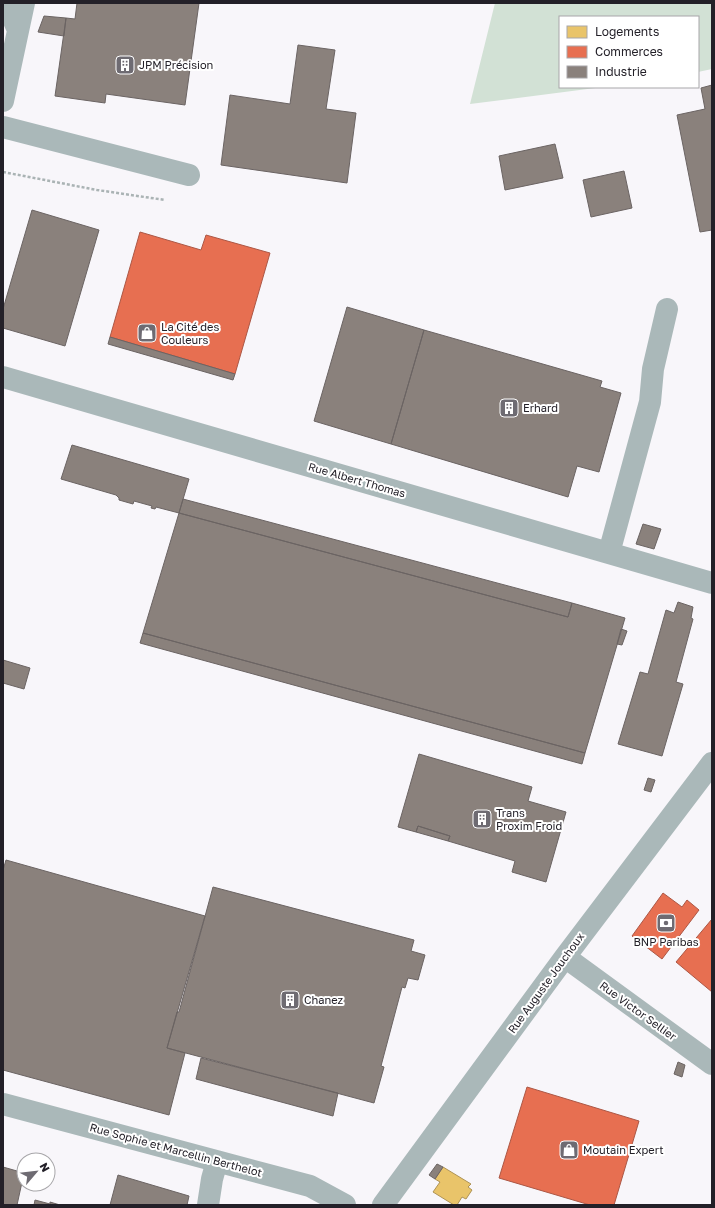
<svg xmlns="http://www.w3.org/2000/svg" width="715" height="1208" viewBox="0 0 715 1208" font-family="'Golos Text',sans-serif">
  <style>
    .green { fill: #d2e1d5 }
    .homes { fill: #e9c46a; stroke: #ae9356 }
    .shops { fill: #e76f51; stroke: #ac5745 }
    .industry { fill: #8a817c; stroke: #6b6463 }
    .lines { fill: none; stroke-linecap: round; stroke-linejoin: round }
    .path { stroke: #aab3b4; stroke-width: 2.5; stroke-dasharray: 3 2; stroke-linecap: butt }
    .minor { stroke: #aab8b9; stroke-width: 22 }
    .labels { text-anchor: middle; stroke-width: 4; stroke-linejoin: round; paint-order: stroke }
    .poi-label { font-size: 11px; fill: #232028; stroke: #fff; text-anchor: start }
    .street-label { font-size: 11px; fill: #232028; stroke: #fff }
  </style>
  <rect width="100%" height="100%" fill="#f8f6fa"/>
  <path class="green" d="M 495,3 L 712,3 L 712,69 L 698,72 L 698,17 L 560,17 L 560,87 L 603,87 L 470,104 Z"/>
  <path class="homes" d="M 443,1167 L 471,1184 L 468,1187 L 472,1190 L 466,1199 L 462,1197 L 457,1205 L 454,1205 L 433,1192 L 440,1182 L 435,1179 Z"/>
  <path class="shops" d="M 140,232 L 201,250 L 206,235 L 270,253 L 235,374 L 110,337 Z
    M 663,893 L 682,907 L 687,900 L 699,910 L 662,959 L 632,936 Z
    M 712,919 L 712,992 L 676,962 Z
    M 527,1087 L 639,1121 L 614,1205 L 590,1205 L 499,1178 Z"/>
  <path class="industry" d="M 77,3 L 199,3 L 185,105 L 106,94 L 105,103 L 55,96 L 66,18 L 75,19 Z
    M 44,16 L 66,18 L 64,36 L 38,32 Z
    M 298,45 L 335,50 L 326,109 L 356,113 L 347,183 L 221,165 L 230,95 L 290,104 Z
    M 712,85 L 712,230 L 700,232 L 677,115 L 705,109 L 701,88 Z
    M 555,144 L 563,178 L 505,190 L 499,156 Z
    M 624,171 L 632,208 L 591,217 L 583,180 Z
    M 32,210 L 99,230 L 65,346 L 3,328 L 3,309 Z
    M 347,307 L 424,330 L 391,444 L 314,421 Z
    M 424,330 L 602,381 L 600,387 L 621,393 L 599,472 L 577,466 L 568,497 L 391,444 Z
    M 110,337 L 235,374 L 233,380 L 108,344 Z
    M 72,445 L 189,479 L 179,513 L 156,507 L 155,509 L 151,508 L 152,506 L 134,501 L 133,504 L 119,500 L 119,498 L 116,495 L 61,479 Z
    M 183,499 L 572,603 L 568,617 L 179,513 Z
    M 179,513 L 568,617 L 572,603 L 625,618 L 585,753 L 143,633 Z
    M 643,524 L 661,529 L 654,549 L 636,544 Z
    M 678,602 L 693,607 L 691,618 L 693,619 L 676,682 L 683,684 L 662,756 L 618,744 L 640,672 L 648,674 L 666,610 L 674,613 Z
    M 621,629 L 627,631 L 622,645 L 617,644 Z
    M 143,633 L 585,753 L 582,764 L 140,643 Z
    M 3,660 L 30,668 L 24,689 L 3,683 Z
    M 419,754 L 532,787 L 528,801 L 566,812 L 546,882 L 512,872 L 515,861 L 448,841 L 450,836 L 418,826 L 416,832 L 398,827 Z
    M 648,778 L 655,780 L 651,792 L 644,790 Z
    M 418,826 L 450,836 L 448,841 L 416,832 Z
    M 6,860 L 205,916 L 167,1048 L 185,1053 L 169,1115 L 3,1070 L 3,870 Z
    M 213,887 L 414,940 L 411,951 L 425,955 L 418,980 L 408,978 L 405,988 L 402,987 L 381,1066 L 384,1067 L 374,1103 L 167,1048 L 177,1012 L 179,1012 Z
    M 201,1058 L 338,1093 L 333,1116 L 196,1079 Z
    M 678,1062 L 685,1065 L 682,1077 L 674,1074 Z
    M 437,1164 L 443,1167 L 435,1179 L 429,1175 Z
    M 3,1167 L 24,1173 L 17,1205 L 3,1205 Z
    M 118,1175 L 189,1196 L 187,1205 L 110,1205 Z
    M 35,1200 L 50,1204 L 50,1202 L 60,1205 L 34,1205 Z"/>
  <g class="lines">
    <path class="path" d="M 3,172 L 97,190 L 165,200"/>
    <path class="minor" d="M 3,8 L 10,12 L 18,30
      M 3,101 L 24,3
      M 3,127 L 189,175
      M 3,377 L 712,583
      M 609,553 L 650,402 L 653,369 L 667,309
      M 565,957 L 712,1064
      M 3,1104 L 310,1186 L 345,1205
      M 208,1205 L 212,1179 L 217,1161
      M 383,1205 L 565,957 L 712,763"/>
  </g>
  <defs>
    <g id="building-square" transform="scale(1)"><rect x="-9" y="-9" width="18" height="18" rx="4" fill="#6e6b72" stroke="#fff"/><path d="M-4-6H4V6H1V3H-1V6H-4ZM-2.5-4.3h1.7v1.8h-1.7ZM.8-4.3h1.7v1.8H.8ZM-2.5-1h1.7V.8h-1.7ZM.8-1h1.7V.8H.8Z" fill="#fff"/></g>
    <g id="shop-square" transform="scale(1)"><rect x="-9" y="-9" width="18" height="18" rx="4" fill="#6e6b72" stroke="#fff"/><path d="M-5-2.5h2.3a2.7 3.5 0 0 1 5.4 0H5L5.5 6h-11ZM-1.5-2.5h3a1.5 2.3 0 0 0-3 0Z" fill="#fff"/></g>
    <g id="bank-square" transform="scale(1)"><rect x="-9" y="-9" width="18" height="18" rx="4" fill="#6e6b72" stroke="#fff"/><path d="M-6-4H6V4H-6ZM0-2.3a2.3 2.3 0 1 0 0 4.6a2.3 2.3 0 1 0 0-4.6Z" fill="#fff"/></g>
  </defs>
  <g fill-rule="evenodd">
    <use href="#building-square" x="125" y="65"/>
    <use href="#shop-square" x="147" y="333"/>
    <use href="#building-square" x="509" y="408"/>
    <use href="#building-square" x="482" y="819"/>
    <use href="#bank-square" x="666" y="923"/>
    <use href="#building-square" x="290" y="1000"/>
    <use href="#shop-square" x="569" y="1150"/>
  </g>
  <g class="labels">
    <g class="poi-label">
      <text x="139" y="69">JPM Précision</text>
      <text x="161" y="331">La Cité des<tspan x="161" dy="13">Couleurs</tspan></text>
      <text x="523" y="412">Erhard</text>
      <text x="496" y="817">Trans<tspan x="496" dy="13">Proxim Froid</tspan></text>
      <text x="666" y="946" text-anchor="middle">BNP Paribas</text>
      <text x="304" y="1004">Chanez</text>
      <text x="583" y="1154">Moutain Expert</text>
    </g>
    <g class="street-label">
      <text transform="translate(357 480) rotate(16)" y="4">Rue Albert Thomas</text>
      <text transform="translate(546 983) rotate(-54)" y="4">Rue Auguste Jouchoux</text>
      <text transform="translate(638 1011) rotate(36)" y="4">Rue Victor Sellier</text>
      <text transform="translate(176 1150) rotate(15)" y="4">Rue Sophie et Marcellin Berthelot</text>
    </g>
  </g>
  <rect width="715" height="1208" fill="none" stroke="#232028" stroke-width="8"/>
  <rect x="559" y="16" width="140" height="72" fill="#ffffff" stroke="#a7a6a9"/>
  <rect x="567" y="26" width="20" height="12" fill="#e9c46a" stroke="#a7a6a9"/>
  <text x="595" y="36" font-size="12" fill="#232028">Logements</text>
  <rect x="567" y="46" width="20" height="12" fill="#e76f51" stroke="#a7a6a9"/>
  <text x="595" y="56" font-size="12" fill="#232028">Commerces</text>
  <rect x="567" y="66" width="20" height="12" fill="#8a817c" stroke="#a7a6a9"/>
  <text x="595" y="76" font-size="12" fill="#232028">Industrie</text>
  <g transform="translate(36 1172) rotate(62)"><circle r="19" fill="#ffffff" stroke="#a7a6a9"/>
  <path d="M0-3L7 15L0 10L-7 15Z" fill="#6e6b72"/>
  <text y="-6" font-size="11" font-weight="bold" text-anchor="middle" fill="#232028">N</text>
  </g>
</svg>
